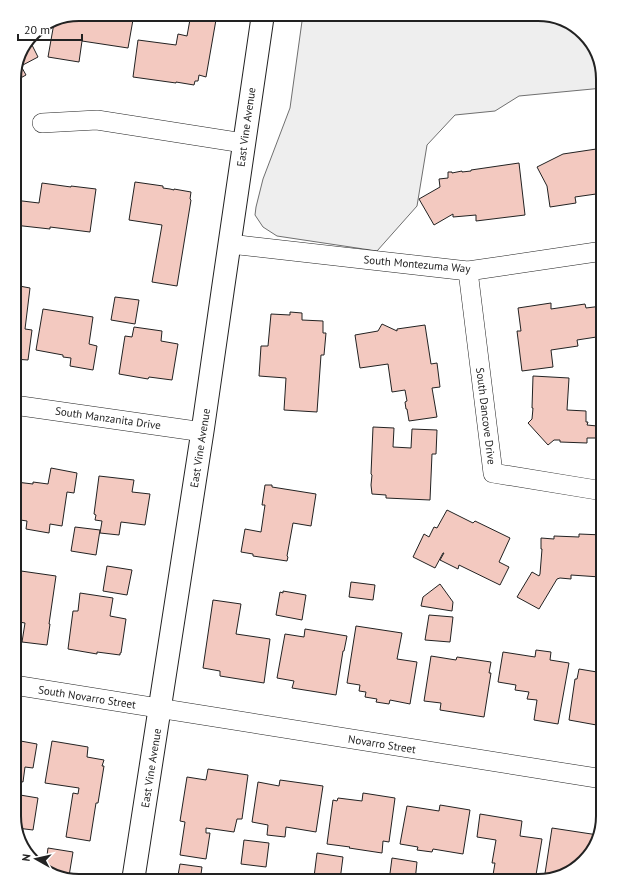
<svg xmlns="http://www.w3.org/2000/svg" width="617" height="895" viewBox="0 0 617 895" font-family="'PT Sans',sans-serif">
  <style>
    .green { fill: #eee; stroke: #6f6f6f }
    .building { fill: #f3c9c0; stroke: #222 }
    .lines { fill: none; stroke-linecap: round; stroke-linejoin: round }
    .street-casing { stroke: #222; stroke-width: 20 }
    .secondary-casing { stroke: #222; stroke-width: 24 }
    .street { stroke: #fff; stroke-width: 19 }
    .secondary { stroke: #fff; stroke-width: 22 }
    .labels { text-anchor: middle; stroke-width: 3; stroke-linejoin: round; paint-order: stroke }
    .street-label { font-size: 11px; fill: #222; stroke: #fff }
    .rim { fill: none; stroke: #222; stroke-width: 2 }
  </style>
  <rect width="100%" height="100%" fill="#fff"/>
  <path class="green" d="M 303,14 L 542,14 L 571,23 L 594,46 L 603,79 L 603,88 L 519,96 L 495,111 L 455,115 L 427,145 L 417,206 L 377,251 L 277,236 L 263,227 L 255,215 L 256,207 L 263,179 L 290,108 Z"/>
  <path class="building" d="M 78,14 L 134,14 L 128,48 L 82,41 L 79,62 L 48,57 L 54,23 Z
    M 191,14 L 217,14 L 206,77 L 199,75 L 198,81 L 195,81 L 194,85 L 176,82 L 176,83 L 133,77 L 138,40 L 176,45 L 178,34 L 187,36 Z
    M 30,41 L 38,57 L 21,66 L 26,75 L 15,81 L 14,74 Z
    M 603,148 L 603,193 L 575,197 L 576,203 L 550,207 L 547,186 L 537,167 L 563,154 Z
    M 519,163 L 525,215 L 476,221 L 476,215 L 453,217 L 453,214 L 434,225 L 419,199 L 440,187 L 439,179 L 448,178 L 448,172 L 452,172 L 452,173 L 462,171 L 462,172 L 471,171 L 471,170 Z
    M 135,182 L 163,186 L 163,188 L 170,189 L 174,190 L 174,189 L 191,192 L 190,199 L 191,200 L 177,286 L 152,282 L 162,225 L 129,220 Z
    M 42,183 L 71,187 L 71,186 L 96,189 L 90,232 L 50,227 L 50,229 L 14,225 L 14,200 L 39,203 Z
    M 14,285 L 30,288 L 25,329 L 32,330 L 28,360 L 14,359 Z
    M 115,297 L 139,300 L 135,324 L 111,320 Z
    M 551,303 L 551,309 L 585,304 L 586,308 L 602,306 L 603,314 L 603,336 L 577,340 L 578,346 L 551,350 L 553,367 L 522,371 L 517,331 L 521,331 L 518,308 Z
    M 43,309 L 93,317 L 89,344 L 97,346 L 93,370 L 70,366 L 71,358 L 63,357 L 63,355 L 36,350 Z
    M 290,312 L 302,313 L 302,320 L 323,321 L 323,333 L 326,333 L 324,355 L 321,355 L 317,412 L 284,410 L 286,378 L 259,376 L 261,346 L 268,346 L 271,314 L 290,315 Z
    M 382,324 L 397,331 L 397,329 L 425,325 L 431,364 L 437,363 L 440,387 L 432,388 L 437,417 L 409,421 L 407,409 L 406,409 L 405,402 L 407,401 L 405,390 L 392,392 L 388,364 L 360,368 L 355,335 L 378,331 Z
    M 134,327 L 162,331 L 161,341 L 178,344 L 172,380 L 149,377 L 148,379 L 119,374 L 125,336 L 132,337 Z
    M 533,376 L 569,378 L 567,410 L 586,411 L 586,422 L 588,422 L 587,425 L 597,426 L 603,423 L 603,447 L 599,438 L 587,438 L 587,443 L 560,442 L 560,440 L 554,440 L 548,445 L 528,423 L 532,419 L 533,408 L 532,408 Z
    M 373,427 L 394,428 L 393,447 L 411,448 L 412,429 L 437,430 L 436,454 L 432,454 L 430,500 L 386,498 L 386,495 L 372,494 L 371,485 L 372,475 L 371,474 Z
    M 51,468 L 77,473 L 74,493 L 67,492 L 62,526 L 50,524 L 49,533 L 26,529 L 27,521 L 14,519 L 14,494 L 16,482 L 33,484 L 33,482 L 48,484 Z
    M 99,476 L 134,480 L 132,492 L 150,494 L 145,525 L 121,522 L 119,535 L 100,533 L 102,521 L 95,520 L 96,515 L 94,514 Z
    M 265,485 L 272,485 L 272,487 L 316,494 L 311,526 L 293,523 L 287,556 L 288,557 L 287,561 L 253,556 L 253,554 L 241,552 L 245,529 L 261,532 L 265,505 L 262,505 Z
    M 447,510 L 473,523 L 475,521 L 510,538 L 499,562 L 509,567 L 500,585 L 459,565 L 458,569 L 440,560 L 444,553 L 443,553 L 435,568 L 413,557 L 424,534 L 429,537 L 434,527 L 437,528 Z
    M 75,527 L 100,530 L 96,555 L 71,551 Z
    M 579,534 L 603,535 L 600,577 L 571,575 L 571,579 L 560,578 L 557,579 L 539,609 L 517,597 L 532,572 L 539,576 L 540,574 L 542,549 L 541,549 L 541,538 L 554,539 L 554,536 L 579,537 Z
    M 107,566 L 132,570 L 127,595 L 103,591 Z
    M 14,570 L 56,576 L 49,624 L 50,624 L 47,645 L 22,642 L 25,623 L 19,622 L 20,616 L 14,615 Z
    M 351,582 L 375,585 L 373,600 L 349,597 Z
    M 440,584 L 453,602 L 452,611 L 421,606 L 423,597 Z
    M 283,591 L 306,595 L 302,620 L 276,615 L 280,592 L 283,593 Z
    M 80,593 L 113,598 L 110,616 L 126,619 L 121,653 L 120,653 L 120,655 L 97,652 L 97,654 L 68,649 L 73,611 L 78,611 Z
    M 213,600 L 241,604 L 236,634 L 270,639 L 264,683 L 220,676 L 220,671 L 203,668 Z
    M 429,615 L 453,617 L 450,642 L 425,640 Z
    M 356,626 L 402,633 L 397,659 L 417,662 L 410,704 L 390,700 L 389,704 L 376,702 L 377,699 L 365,697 L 366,692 L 359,691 L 360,685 L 347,683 Z
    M 305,629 L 347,636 L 344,651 L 343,651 L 336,695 L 292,688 L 294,681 L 277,678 L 285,634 L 304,637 Z
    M 536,650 L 551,652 L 550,660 L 569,663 L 558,724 L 534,720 L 537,700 L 527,699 L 529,692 L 515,690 L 516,685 L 498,682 L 503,652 L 535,657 Z
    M 431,656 L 456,660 L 457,657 L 491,662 L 489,673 L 491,673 L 484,717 L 440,710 L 441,703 L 424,701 Z
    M 579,669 L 603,673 L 602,726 L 569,720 L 575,679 L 577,679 Z
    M 15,740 L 37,744 L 33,768 L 25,767 L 23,782 L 14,780 L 14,744 Z
    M 52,741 L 88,747 L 87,757 L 104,760 L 102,766 L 104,766 L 98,803 L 96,803 L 90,841 L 66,837 L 73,793 L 78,794 L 79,788 L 45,783 Z
    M 208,769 L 248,775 L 242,819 L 237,819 L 234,832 L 206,828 L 206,833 L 210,833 L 206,859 L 180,855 L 185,822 L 180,821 L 187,777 L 206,780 Z
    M 280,780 L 323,786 L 316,832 L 286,827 L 285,837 L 267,835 L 268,825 L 252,822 L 258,782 L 279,786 Z
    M 363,793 L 395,798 L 389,842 L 383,841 L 382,853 L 349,848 L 350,847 L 327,844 L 333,800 L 337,801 L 338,798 L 362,801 Z
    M 14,794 L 38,798 L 33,830 L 17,828 L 14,816 Z
    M 440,805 L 470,810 L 463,854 L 433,849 L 432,852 L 417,850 L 418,847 L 400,844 L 407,806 L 439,811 Z
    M 480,814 L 522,821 L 520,836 L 542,839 L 535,881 L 492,881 L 495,863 L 492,863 L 496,840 L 477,837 Z
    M 552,828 L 598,835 L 597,839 L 593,838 L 592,843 L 596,844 L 594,849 L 571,872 L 544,880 Z
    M 244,840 L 269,843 L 266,867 L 241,864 Z
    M 48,848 L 73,852 L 69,876 L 54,874 L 45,871 Z
    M 317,853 L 343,857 L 340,880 L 314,877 Z
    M 392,858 L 417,862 L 415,881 L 389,881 Z
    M 180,864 L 202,867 L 200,881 L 177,881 Z"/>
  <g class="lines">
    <g class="street-casing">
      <path id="street" d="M 42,123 L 97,120 L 243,143
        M 230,244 L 468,271 L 603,251
        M 468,271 L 493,473 L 603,491
        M 14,405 L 203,432
        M 14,685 L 603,779"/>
    </g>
    <g class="secondary-casing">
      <path id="secondary" d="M 133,881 C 157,730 181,579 203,428 C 223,290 242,152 263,14"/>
    </g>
    <use href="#street" class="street"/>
    <use href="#secondary" class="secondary"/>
  </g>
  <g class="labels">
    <g class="street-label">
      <text transform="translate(246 127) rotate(-82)" y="4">East Vine Avenue</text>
      <text transform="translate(417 264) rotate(5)" y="4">South Montezuma Way</text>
      <text transform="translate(486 416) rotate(83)" y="4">South Dancove Drive</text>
      <text transform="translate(108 418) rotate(8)" y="4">South Manzanita Drive</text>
      <text transform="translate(200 448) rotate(-81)" y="4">East Vine Avenue</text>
      <text transform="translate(87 697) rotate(9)" y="4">South Novarro Street</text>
      <text transform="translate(382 744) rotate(9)" y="4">Novarro Street</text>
      <text transform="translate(151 768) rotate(-81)" y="4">East Vine Avenue</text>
    </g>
  </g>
  <path d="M0 0H617V895H0ZM79 21H538A58 58 0 0 1 596 79V816A58 58 0 0 1 538 874H79A58 58 0 0 1 21 816V79A58 58 0 0 1 79 21Z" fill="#fff" fill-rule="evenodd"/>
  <path class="rim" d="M79 21H538A58 58 0 0 1 596 79V816A58 58 0 0 1 538 874H79A58 58 0 0 1 21 816V79A58 58 0 0 1 79 21Z"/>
  <g transform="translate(36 859) rotate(278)" stroke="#ffffff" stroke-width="3" paint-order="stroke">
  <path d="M0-3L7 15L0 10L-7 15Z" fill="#222222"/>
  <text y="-6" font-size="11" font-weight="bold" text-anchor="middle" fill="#222222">N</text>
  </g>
  <path d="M18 34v6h64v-6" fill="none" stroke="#222222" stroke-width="2"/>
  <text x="24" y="34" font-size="12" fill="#222222" stroke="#ffffff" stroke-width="3" paint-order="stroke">20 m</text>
</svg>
